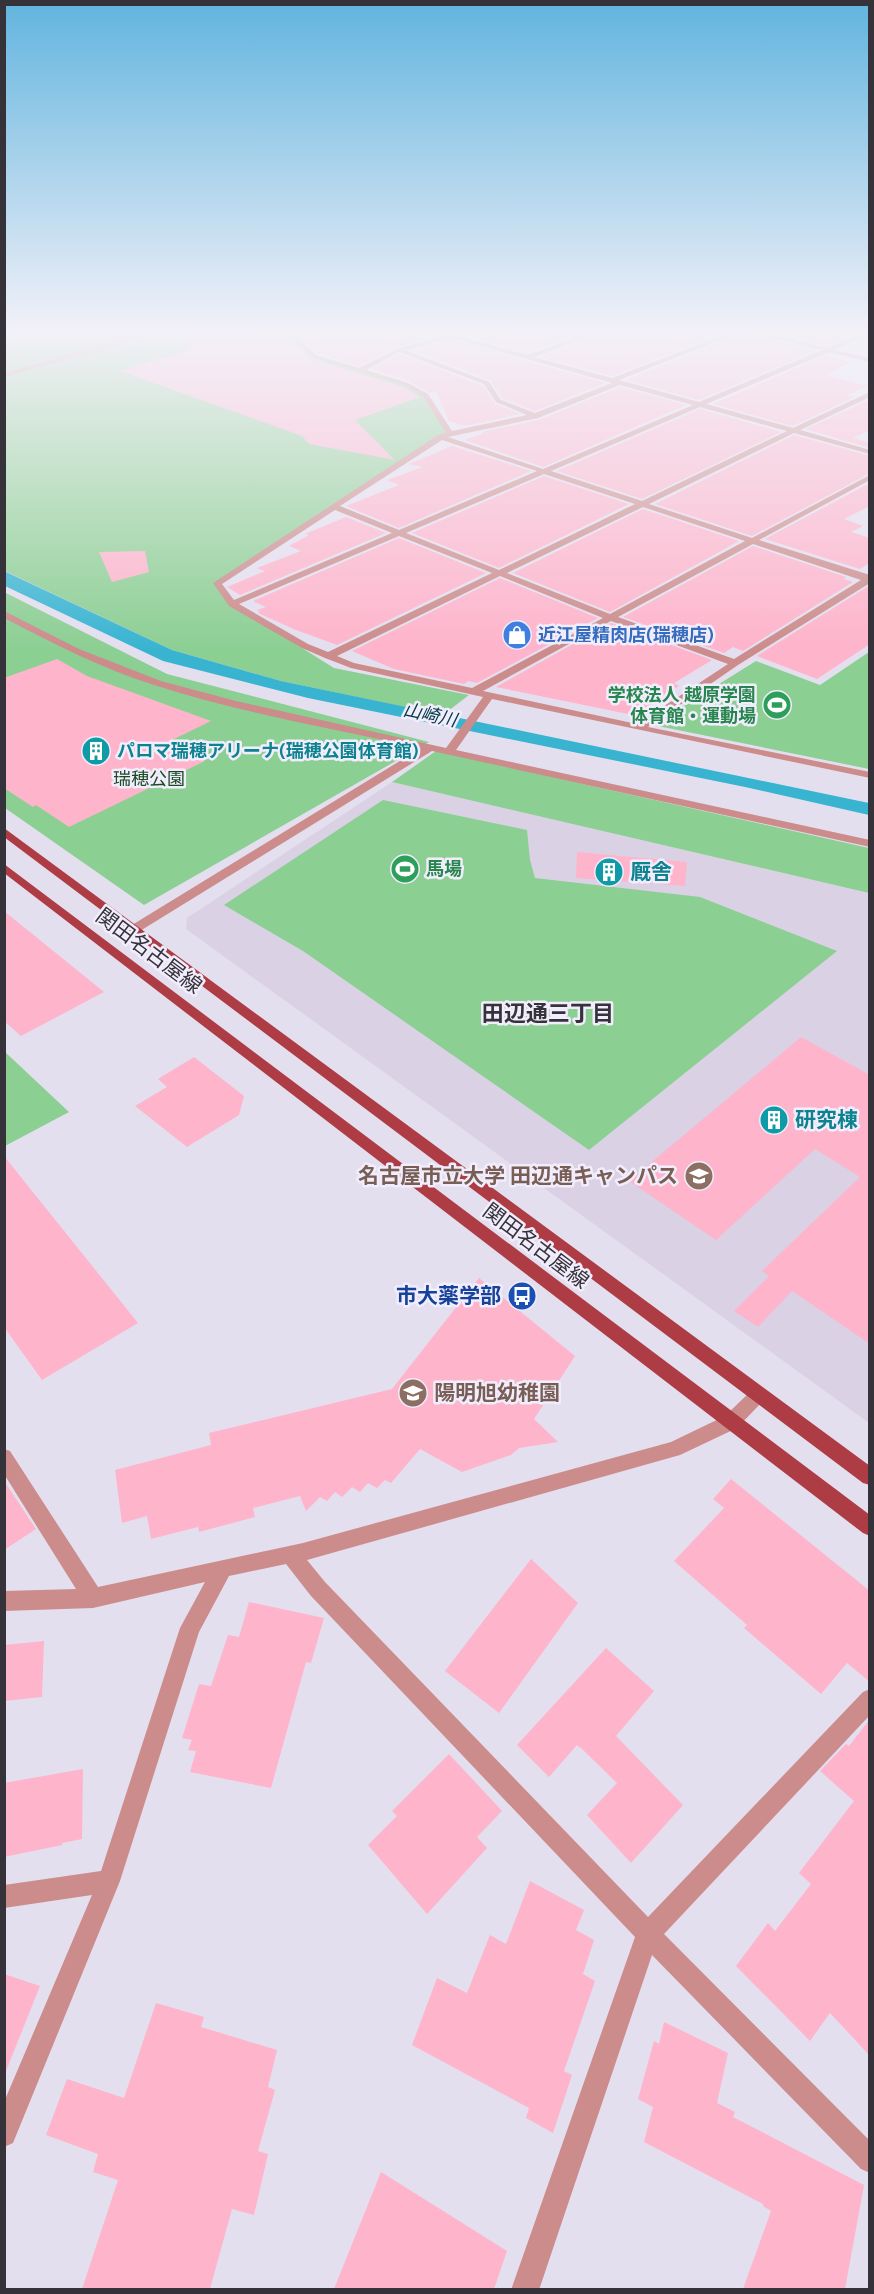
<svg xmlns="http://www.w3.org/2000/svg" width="874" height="2294" viewBox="0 0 874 2294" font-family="Figtree,'Noto Sans JP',sans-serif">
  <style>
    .education { fill: #dad1e5 }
    .green { fill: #8ccf93 }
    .water { fill: #38b4d1 }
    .building { fill: #feb4cb }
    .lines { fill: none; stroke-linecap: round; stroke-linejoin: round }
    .minor { fill: #cc8c8c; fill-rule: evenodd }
    .major { fill: #ad3c45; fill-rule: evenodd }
    .labels { text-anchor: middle; stroke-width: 5; stroke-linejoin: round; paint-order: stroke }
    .far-shop-label { font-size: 18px; font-weight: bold; fill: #366cbe; stroke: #f1edfc; text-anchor: start }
    .far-leisure-label { font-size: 18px; font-weight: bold; fill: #27864d; stroke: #f1edfc; text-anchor: end }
    .far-water-label { font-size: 18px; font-style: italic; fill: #003844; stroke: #f1edfc }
    .far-culture-label { font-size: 18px; font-weight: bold; fill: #0d838f; stroke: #f1edfc; text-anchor: start }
    .far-park-label { font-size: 18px; fill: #194a21; stroke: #f1edfc }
    .culture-label { font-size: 21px; font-weight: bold; fill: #0d838f; stroke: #f1edfc; text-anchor: start }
    .street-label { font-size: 21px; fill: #353339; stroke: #f1edfc }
    .education-label { font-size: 21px; font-weight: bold; fill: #785e54; stroke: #f1edfc; text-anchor: end }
    .transit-label { font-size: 21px; font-weight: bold; fill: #164399; stroke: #f1edfc; text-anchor: end }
    .neighbourhood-label { font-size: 22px; font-weight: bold; fill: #353339; stroke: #f1edfc }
  </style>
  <rect width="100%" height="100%" fill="#e4dfef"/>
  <path class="education" d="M 392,782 L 869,893 L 869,1423 L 186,929 L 187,918 Z"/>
  <path class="green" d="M 5,328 L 272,328 L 290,333 L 314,356 L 407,384 L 426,395 L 450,434 L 217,583 L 232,604 L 334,668 L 469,695 L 443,715 L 281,681 L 172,650 L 5,571 Z
    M 4,592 L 167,674 L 429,742 L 144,905 L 5,808 Z
    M 869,652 L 869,769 L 653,725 L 756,661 L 820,685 Z
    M 436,751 L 869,848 L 869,893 L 392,782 Z
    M 383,800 L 527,830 L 530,860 L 535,878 L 700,897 L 837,951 L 589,1150 L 303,951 L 224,905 Z
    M 4,1051 L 69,1112 L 5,1146 L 4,1146 Z"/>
  <path class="water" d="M 4,571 L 172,650 L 281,681 L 869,803 L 869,815 L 745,787 L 308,698 L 163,661 L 5,586 Z"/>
  <path class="building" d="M 190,328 L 267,328 L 287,336 L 311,359 L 403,387 L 420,397 L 355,420 L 395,460 L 309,444 L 302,436 L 120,371 L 190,350 Z
    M 282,328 L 418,328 L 436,336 L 396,347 L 359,366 L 317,353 L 294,330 Z
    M 485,328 L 596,328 L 528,353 L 466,336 Z
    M 614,328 L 731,328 L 731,329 L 612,376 L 541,357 Z
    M 758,328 L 868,328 L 827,346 Z
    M 743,333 L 815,351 L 699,400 L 626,380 Z
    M 451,340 L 605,383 L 535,411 L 502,398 L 490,380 L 412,350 Z
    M 399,354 L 483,386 L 495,404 L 520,414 L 465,426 L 449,421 L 436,391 L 430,393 L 409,381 L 372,369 Z
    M 829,354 L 832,355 L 829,357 L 851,362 L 826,375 L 868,386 L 847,395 L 854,397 L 793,426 L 713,404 Z
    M 620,387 L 686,405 L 543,467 L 465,440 L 484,433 L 482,432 L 539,420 Z
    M 867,401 L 870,401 L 870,430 L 853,438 L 870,443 L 870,448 L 806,429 Z
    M 700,409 L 781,432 L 642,499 L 557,471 Z
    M 794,435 L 870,456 L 870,473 L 752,536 L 655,504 Z
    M 452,446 L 531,471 L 399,528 L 346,506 L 399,485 L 387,480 L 423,467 L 409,464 Z
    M 544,476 L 629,504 L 499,568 L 412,533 Z
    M 870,483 L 870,506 L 844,519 L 863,526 L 851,532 L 870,538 L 870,563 L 860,569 L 765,539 Z
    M 643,509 L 739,541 L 610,612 L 513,573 Z
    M 346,517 L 386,533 L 240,595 L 227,587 L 265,571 L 257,568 L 301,551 L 289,546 L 309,535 L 305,534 Z
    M 399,538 L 486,573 L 337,645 L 296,630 L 258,613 L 260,612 L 257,610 L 266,607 L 253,601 Z
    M 753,546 L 846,577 L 844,579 L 853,582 L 743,651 L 733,647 L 724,653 L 623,617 Z
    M 145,551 L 149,572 L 112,582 L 99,552 Z
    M 500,578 L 598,618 L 477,683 L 468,681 L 464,684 L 394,669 L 352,651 Z
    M 867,587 L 870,588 L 870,644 L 817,679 L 757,656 Z
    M 611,623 L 712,660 L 674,683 L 679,686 L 658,698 L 660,699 L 633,715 L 496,687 Z
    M 57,659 L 87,676 L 211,721 L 170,741 L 205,761 L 69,827 L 36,805 L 33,807 L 4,788 L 4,678 Z
    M 577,852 L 687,862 L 685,886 L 576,878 Z
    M 4,911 L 104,992 L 21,1036 L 4,1021 Z
    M 801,1037 L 870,1075 L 870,1344 L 792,1291 L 758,1327 L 734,1311 L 769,1276 L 762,1271 L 860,1177 L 815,1149 L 716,1240 L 629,1181 Z
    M 194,1057 L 244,1096 L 239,1115 L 187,1147 L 135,1106 L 167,1087 L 158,1079 Z
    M 4,1156 L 138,1323 L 42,1380 L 4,1327 Z
    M 479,1278 L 575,1356 L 534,1419 L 558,1442 L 519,1448 L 511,1455 L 462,1472 L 420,1449 L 391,1483 L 385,1480 L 377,1488 L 368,1483 L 360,1492 L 352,1487 L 342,1497 L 335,1492 L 327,1501 L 320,1497 L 306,1511 L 300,1496 L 253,1508 L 255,1517 L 199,1532 L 198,1527 L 151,1539 L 147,1516 L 122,1523 L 115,1470 L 211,1445 L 209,1433 L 392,1389 Z
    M 731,1479 L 870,1591 L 870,1682 L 847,1663 L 821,1694 L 744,1628 L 747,1625 L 674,1561 L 724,1508 L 713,1499 Z
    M 4,1481 L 36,1529 L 4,1550 Z
    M 531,1559 L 578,1603 L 499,1713 L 445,1671 Z
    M 249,1602 L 324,1618 L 311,1663 L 306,1662 L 271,1788 L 190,1772 L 196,1751 L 188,1750 L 192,1740 L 182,1738 L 199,1684 L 211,1686 L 228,1635 L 239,1637 Z
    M 44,1641 L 42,1697 L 4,1701 L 4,1645 Z
    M 606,1648 L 654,1691 L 616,1736 L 683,1805 L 631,1863 L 587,1815 L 617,1783 L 581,1748 L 581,1746 L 580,1748 L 577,1745 L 549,1777 L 517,1745 Z
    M 870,1719 L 870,2056 L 830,2013 L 810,2041 L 736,1966 L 768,1923 L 775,1931 L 811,1884 L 799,1873 L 854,1801 L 820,1771 L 846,1744 L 849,1746 Z
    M 449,1754 L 502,1811 L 477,1837 L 487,1848 L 427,1914 L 368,1845 L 397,1816 L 392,1811 Z
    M 83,1769 L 82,1839 L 62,1843 L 62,1845 L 4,1857 L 4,1783 Z
    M 530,1881 L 584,1910 L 576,1930 L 594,1940 L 583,1974 L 595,1981 L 564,2071 L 572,2075 L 553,2133 L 526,2118 L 529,2108 L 412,2045 L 437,1978 L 467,1993 L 490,1935 L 506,1944 Z
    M 4,1974 L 40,1986 L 6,2071 L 4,2071 Z
    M 156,2003 L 204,2017 L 201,2027 L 277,2050 L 268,2087 L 275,2090 L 258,2151 L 268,2154 L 254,2215 L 232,2209 L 210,2289 L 82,2289 L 118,2180 L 93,2172 L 98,2154 L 46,2135 L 67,2079 L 124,2098 Z
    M 664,2022 L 728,2053 L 717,2103 L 735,2112 L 733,2117 L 864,2185 L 845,2289 L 743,2289 L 771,2211 L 763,2206 L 763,2204 L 644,2142 L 653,2107 L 638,2099 L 654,2041 L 659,2044 Z
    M 381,2172 L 507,2251 L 494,2289 L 334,2289 Z"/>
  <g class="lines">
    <path class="minor" d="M 165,328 L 175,328 L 4,377 L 4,373 Z
      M 269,328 L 292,332 L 316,355 L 359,368 L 397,349 L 444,336 L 420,328 C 431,328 439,332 449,333 C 460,335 472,328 483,328 L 458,336 L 528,355 L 603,328 L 612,328 L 534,357 L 612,378 L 736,330 L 733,328 L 749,328 L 827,348 L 870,330 L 870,334 L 834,350 L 870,358 L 870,362 L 829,352 L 706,404 L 793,428 L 870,392 L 870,397 L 800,430 L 870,450 L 870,454 L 794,433 L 649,504 L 752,538 L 870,475 L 870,480 L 759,540 L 870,575 L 870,583 L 738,665 L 648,727 L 870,772 L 870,778 L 492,699 L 456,750 L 870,840 L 870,847 L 432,751 L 140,931 L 132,931 L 130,928 L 132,925 L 421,748 C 333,729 241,713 154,685 C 102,669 53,643 4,618 L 4,611 L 79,649 L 161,681 L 236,701 L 446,748 L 483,697 L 351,668 L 325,658 L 302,648 L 229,606 L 213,583 L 438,435 L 446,433 L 423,396 L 404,385 L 312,357 L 288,334 ZM 743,331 L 822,350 L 699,402 L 619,380 ZM 451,338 L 609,382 L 612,383 L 535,413 L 501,400 L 489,382 L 405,350 ZM 399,352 L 484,384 L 496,402 L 527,415 L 452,431 L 428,394 L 408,383 L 366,370 ZM 620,385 L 693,405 L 543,469 L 448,437 L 538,418 ZM 700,407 L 787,431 L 642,501 L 551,471 ZM 442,440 L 537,471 L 399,530 L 340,506 ZM 544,474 L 635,504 L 499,570 L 406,533 ZM 643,507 L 745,541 L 610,614 L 507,573 ZM 335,510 L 392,533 L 234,600 L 222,584 ZM 399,536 L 492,573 L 328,652 L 308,644 L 239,604 ZM 753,544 L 861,580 L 734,659 L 618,617 ZM 500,576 L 603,618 L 472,688 L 354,663 L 337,656 ZM 611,621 L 728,664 L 637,724 L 483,691 Z
      M 758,1387 L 764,1390 L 767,1395 L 764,1400 L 737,1428 L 680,1455 L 307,1560 L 325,1582 L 648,1917 L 863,1692 L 870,1689 L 870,1715 L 664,1934 L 870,2141 L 870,2173 L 861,2169 L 652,1955 L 539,2290 L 511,2290 L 635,1937 L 311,1596 L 286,1564 L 229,1576 L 199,1632 L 120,1881 L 13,2143 L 4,2147 L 4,2102 L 92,1895 L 4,1908 L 4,1885 L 101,1871 L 180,1628 L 205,1582 L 93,1608 L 4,1611 L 4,1591 L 76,1589 L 4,1474 L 4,1449 L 10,1451 L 98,1587 L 303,1543 L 671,1442 L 725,1416 L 752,1390 Z"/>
    <path class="major" d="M 4,828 L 870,1466 L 870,1485 L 863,1483 L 4,837 Z
      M 4,864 L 870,1515 L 870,1536 L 863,1533 L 4,873 Z"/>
  </g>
  <linearGradient id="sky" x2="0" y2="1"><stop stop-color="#61b4df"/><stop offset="0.51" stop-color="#f3f1f8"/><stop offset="1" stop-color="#f3f1f8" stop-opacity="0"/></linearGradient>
  <rect width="874" height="649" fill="url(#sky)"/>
  <defs>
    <g id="shop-disc" transform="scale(1.5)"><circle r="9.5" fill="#3f7fe0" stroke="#f1edfc"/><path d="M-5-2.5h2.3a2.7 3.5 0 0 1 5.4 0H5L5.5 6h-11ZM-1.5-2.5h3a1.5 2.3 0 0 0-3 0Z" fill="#fff"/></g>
    <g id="stadium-disc" transform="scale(1.5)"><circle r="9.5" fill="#2e9e5b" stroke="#f1edfc"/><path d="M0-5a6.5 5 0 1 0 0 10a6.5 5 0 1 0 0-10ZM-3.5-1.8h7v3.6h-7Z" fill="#fff"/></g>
    <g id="building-disc" transform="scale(1.5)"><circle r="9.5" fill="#0f9aa8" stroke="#f1edfc"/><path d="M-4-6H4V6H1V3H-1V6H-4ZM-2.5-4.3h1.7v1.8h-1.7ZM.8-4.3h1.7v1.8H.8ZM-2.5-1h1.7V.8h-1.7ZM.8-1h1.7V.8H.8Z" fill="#fff"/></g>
    <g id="university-disc" transform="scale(1.5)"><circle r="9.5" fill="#8d6e63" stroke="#f1edfc"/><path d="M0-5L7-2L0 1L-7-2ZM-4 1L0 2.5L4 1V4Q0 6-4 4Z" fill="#fff"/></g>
    <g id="bus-disc" transform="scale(1.5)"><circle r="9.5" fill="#1a4fb4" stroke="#f1edfc"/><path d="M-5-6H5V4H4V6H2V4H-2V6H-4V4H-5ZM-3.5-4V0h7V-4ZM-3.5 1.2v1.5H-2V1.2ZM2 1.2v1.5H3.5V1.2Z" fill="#fff"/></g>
    <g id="school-disc" transform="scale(1.5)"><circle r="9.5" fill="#8d6e63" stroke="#f1edfc"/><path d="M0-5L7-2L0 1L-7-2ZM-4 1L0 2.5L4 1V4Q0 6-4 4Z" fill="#fff"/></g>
  </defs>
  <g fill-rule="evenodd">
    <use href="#shop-disc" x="517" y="635"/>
    <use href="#stadium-disc" x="777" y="705"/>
    <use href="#building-disc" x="96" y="751"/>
    <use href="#stadium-disc" x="405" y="869"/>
    <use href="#building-disc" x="609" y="872"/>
    <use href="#building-disc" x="774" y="1120"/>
    <use href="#university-disc" x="699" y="1176"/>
    <use href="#bus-disc" x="522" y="1296"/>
    <use href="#school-disc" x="413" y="1393"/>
  </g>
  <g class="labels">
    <g class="far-shop-label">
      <text x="538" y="641">近江屋精肉店(瑞穂店)</text>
    </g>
    <g class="far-leisure-label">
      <text x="756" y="701">学校法人 越原学園<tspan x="756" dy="21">体育館・運動場</tspan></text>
      <text x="426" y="875" text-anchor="start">馬場</text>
    </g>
    <g class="far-water-label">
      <text transform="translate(430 715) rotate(12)" y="6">山崎川</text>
    </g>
    <g class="far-culture-label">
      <text x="117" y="757">パロマ瑞穂アリーナ(瑞穂公園体育館)</text>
    </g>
    <g class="far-park-label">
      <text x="149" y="785">瑞穂公園</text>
    </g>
    <g class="culture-label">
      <text x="630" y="879">厩舎</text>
      <text x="795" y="1127">研究棟</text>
    </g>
    <g class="street-label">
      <text transform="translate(149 951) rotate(37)" y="7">関田名古屋線</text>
      <text transform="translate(536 1246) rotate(37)" y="7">関田名古屋線</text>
    </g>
    <g class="education-label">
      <text x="678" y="1183">名古屋市立大学 田辺通キャンパス</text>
      <text x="434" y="1400" text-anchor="start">陽明旭幼稚園</text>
    </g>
    <g class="transit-label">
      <text x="501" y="1303">市大薬学部</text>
    </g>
    <g class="neighbourhood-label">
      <text x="548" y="1021">田辺通三丁目</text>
    </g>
  </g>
  <rect width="874" height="2294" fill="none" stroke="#353339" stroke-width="12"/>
</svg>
